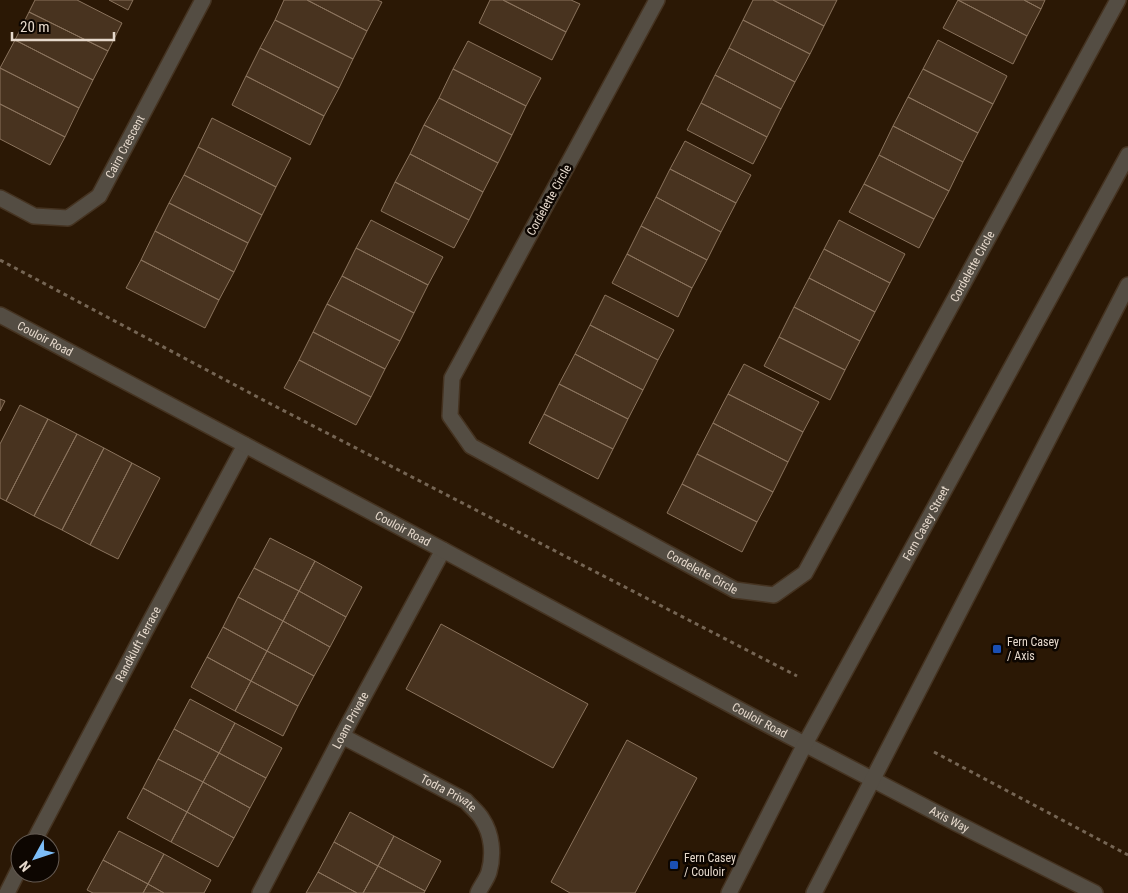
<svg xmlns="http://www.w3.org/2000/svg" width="1128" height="893" viewBox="0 0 1128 893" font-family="'Roboto Condensed',sans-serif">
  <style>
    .building { fill: #48331f; stroke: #8a735d }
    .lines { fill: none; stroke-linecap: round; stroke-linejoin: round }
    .minor-casing { stroke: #453321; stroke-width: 18 }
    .tertiary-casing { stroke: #453321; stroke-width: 18 }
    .path { stroke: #756554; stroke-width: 3; stroke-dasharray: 4 4; stroke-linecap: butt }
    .minor { stroke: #544d43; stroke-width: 15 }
    .tertiary { stroke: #544d43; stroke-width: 15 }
    .transit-dot { fill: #1a4fb4; stroke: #0d0601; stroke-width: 2 }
    .labels { text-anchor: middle; stroke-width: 5; stroke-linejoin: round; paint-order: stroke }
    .street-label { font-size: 12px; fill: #e6d9cc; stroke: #0d0601 }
    .poi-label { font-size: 12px; fill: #e6d9cc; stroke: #0d0601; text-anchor: start }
  </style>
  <rect width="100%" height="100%" fill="#2b1805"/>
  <path class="building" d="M 35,0 L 77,0 L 122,23 L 108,51 L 29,12 Z
    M 109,0 L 133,0 L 128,10 Z
    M 284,0 L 307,0 L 367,31 L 353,59 L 275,20 Z
    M 307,0 L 377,0 L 382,2 L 367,31 Z
    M 490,0 L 503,0 L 566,32 L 552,60 L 479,23 Z
    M 503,0 L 571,0 L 580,4 L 566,32 Z
    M 753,0 L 773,0 L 824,26 L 810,54 L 743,20 Z
    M 773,0 L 837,0 L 824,26 Z
    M 958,0 L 1024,0 L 1041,9 L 1027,36 Z
    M 958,0 L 1027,36 L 1013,64 L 943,28 Z
    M 1024,0 L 1045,0 L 1041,9 Z
    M 29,12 L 108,51 L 93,80 L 15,40 Z
    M 275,20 L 353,59 L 339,88 L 260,48 Z
    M 743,20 L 810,54 L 795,82 L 729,48 Z
    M 15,40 L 93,80 L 79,108 L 0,68 Z
    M 938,40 L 1007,76 L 993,104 L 923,69 Z
    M 468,41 L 541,78 L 526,106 L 453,69 Z
    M 260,48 L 339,88 L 324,116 L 246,76 Z
    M 729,48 L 795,82 L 781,109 L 715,75 Z
    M 0,68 L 79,108 L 65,137 L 0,104 Z
    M 453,69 L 526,106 L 512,135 L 439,98 Z
    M 923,69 L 993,104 L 978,133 L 908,97 Z
    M 715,75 L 781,109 L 767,137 L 701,103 Z
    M 246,76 L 324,116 L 310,145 L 232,105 Z
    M 908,97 L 978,133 L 963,162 L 893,126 Z
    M 439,98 L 512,135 L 498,163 L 424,125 Z
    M 701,103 L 767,137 L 753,164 L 687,130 Z
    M 0,104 L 65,137 L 50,165 L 0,139 Z
    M 212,118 L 291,158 L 276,187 L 198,147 Z
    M 424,125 L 498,163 L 483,192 L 410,154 Z
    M 893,126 L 963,162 L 949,191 L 879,155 Z
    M 685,141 L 751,175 L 736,203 L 670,169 Z
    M 198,147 L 276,187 L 262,215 L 184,175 Z
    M 410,154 L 483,192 L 469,220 L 395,182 Z
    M 879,155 L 949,191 L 934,219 L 864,184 Z
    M 670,169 L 736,203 L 721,232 L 656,197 Z
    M 184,175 L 262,215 L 248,243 L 169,203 Z
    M 395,182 L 469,220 L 454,248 L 381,211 Z
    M 864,184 L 934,219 L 919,248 L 849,212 Z
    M 656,197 L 721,232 L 707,260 L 641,226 Z
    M 169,203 L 248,243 L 234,272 L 155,231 Z
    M 371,220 L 443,257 L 428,285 L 356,248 Z
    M 839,220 L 905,254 L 890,283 L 824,249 Z
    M 641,226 L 707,260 L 692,288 L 627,254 Z
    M 155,231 L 234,272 L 219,300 L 141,260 Z
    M 356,248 L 428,285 L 414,313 L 342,276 Z
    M 824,249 L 890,283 L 875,312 L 809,278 Z
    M 627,254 L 692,288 L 678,317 L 612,283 Z
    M 141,260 L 219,300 L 205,328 L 126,288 Z
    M 342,276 L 414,313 L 400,341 L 327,304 Z
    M 809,278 L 875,312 L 860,341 L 794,307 Z
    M 605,295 L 674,330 L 658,360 L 590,325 Z
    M 327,304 L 400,341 L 385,369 L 313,332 Z
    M 794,307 L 860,341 L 845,370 L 779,337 Z
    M 590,325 L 658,360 L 643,390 L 575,354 Z
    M 313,332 L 385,369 L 371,397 L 299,360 Z
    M 779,337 L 845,370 L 830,400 L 764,366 Z
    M 575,354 L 643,390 L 628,419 L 559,384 Z
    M 299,360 L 371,397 L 356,425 L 284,388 Z
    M 744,364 L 819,402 L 803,432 L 728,394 Z
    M 559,384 L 628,419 L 613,449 L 544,414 Z
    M 728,394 L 803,432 L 788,462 L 713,423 Z
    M 0,399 L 5,401 L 0,411 Z
    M 20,405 L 48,419 L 6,501 L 0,498 L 0,444 Z
    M 544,414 L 613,449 L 598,479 L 529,443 Z
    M 48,419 L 77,434 L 34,516 L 6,501 Z
    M 713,423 L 788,462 L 773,492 L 697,454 Z
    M 77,434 L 104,448 L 62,530 L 34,516 Z
    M 104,448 L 132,463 L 90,545 L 62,530 Z
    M 697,454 L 773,492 L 757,522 L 682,484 Z
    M 132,463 L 160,478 L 118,559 L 90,545 Z
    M 682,484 L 757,522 L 742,552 L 667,513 Z
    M 270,538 L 315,561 L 299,591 L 254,568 Z
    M 315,561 L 362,587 L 346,617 L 299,591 Z
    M 254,568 L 299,591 L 283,621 L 238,597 Z
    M 299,591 L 346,617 L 330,647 L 283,621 Z
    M 238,597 L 283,621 L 267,651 L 223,627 Z
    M 283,621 L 330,647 L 314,676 L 267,651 Z
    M 441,624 L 588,704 L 553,768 L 406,689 Z
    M 223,627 L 267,651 L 251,681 L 207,657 Z
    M 267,651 L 314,676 L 298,706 L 251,681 Z
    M 207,657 L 251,681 L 235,711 L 191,687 Z
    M 251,681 L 298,706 L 283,736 L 235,711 Z
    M 190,699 L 235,723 L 219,753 L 174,729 Z
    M 235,723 L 282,748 L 266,778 L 219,753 Z
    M 174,729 L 219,753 L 203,782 L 158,759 Z
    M 627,740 L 697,778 L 635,893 L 570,893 L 551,882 Z
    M 219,753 L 266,778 L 250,808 L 203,782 Z
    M 158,759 L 203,782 L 187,812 L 143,788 Z
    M 203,782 L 250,808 L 234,838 L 187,812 Z
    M 143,788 L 187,812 L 171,842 L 127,818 Z
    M 187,812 L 234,838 L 218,867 L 171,842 Z
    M 350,812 L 394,836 L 378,866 L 334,842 Z
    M 119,831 L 164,854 L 148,884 L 103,860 Z
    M 394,836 L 441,861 L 425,891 L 378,866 Z
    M 334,842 L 378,866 L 363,893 L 357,893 L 318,872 Z
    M 164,854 L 211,880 L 204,893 L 164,893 L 148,884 Z
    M 103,860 L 148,884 L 143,893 L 93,893 L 87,890 Z
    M 378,866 L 425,891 L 424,893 L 363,893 Z
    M 318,872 L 357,893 L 306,893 Z
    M 148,884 L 164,893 L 143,893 Z"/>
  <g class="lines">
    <g class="minor-casing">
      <g id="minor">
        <path id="s1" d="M 657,0 L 452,378 L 450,416 L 471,446 L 735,590 L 774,595 L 805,573 L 1118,0"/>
        <path id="s2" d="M 0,198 L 34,216 L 68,218 L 99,196 L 203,0"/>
        <path id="s3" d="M 342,736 L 466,801 C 471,807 478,812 482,819 C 492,834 494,854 489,872 C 487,879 481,886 478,893"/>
        <path id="s4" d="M 33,843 L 144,633 L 245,445"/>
        <path d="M 7,893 L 20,867"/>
        <path id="s5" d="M 260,893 L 342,736 L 443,550"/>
      </g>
    </g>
    <g class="tertiary-casing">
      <g id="tertiary">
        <path id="s6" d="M 0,315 L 443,550 L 768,725 L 956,823 L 1095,893"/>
        <path id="s7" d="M 729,893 L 805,744 L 1128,155"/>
        <path d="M 814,893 L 1128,285"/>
      </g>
    </g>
    <path class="path" d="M 0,260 L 265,401 L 797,676
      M 934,752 L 1128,855"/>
    <use href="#minor" class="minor"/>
    <use href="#tertiary" class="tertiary"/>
  </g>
  <g class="transit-dot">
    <rect x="992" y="644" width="10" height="10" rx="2.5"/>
    <rect x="669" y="860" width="10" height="10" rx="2.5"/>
  </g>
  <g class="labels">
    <g class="street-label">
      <text dy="4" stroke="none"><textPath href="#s2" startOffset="166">Cairn Crescent</textPath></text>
      <text transform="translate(549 200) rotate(-61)" y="4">Cordelette Circle</text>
      <text dy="4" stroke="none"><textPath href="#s1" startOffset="1232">Cordelette Circle</textPath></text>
      <text dy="4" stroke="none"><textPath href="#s6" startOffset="51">Couloir Road</textPath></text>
      <text dy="4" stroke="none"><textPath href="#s7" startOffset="419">Fern Casey Street</textPath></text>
      <text dy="4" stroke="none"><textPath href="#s6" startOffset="456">Couloir Road</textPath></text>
      <text dy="4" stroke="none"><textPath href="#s1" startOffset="768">Cordelette Circle</textPath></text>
      <text dy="4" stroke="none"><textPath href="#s4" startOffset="225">Randkluft Terrace</textPath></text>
      <text dy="4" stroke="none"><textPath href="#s6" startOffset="861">Couloir Road</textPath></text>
      <text dy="4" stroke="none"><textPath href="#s5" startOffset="195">Loam Private</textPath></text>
      <text dy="4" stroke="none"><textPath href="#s3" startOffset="121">Todra Private</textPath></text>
      <text dy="4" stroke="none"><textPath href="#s6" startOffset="1075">Axis Way</textPath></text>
    </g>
    <g class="poi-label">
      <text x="1007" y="646">Fern Casey<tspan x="1007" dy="14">/ Axis</tspan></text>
      <text x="684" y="862">Fern Casey<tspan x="684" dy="14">/ Couloir</tspan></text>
    </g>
  </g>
  <g transform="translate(35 858) rotate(230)"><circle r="24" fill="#0d0601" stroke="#645a52"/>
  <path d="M0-4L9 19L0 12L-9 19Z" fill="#7dbef9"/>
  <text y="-8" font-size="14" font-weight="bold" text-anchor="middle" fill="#e6d9cc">N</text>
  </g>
  <path d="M12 32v8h102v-8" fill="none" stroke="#e6d9cc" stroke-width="2.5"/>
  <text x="20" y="32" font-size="15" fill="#e6d9cc" stroke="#0d0601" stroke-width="4" paint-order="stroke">20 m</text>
</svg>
